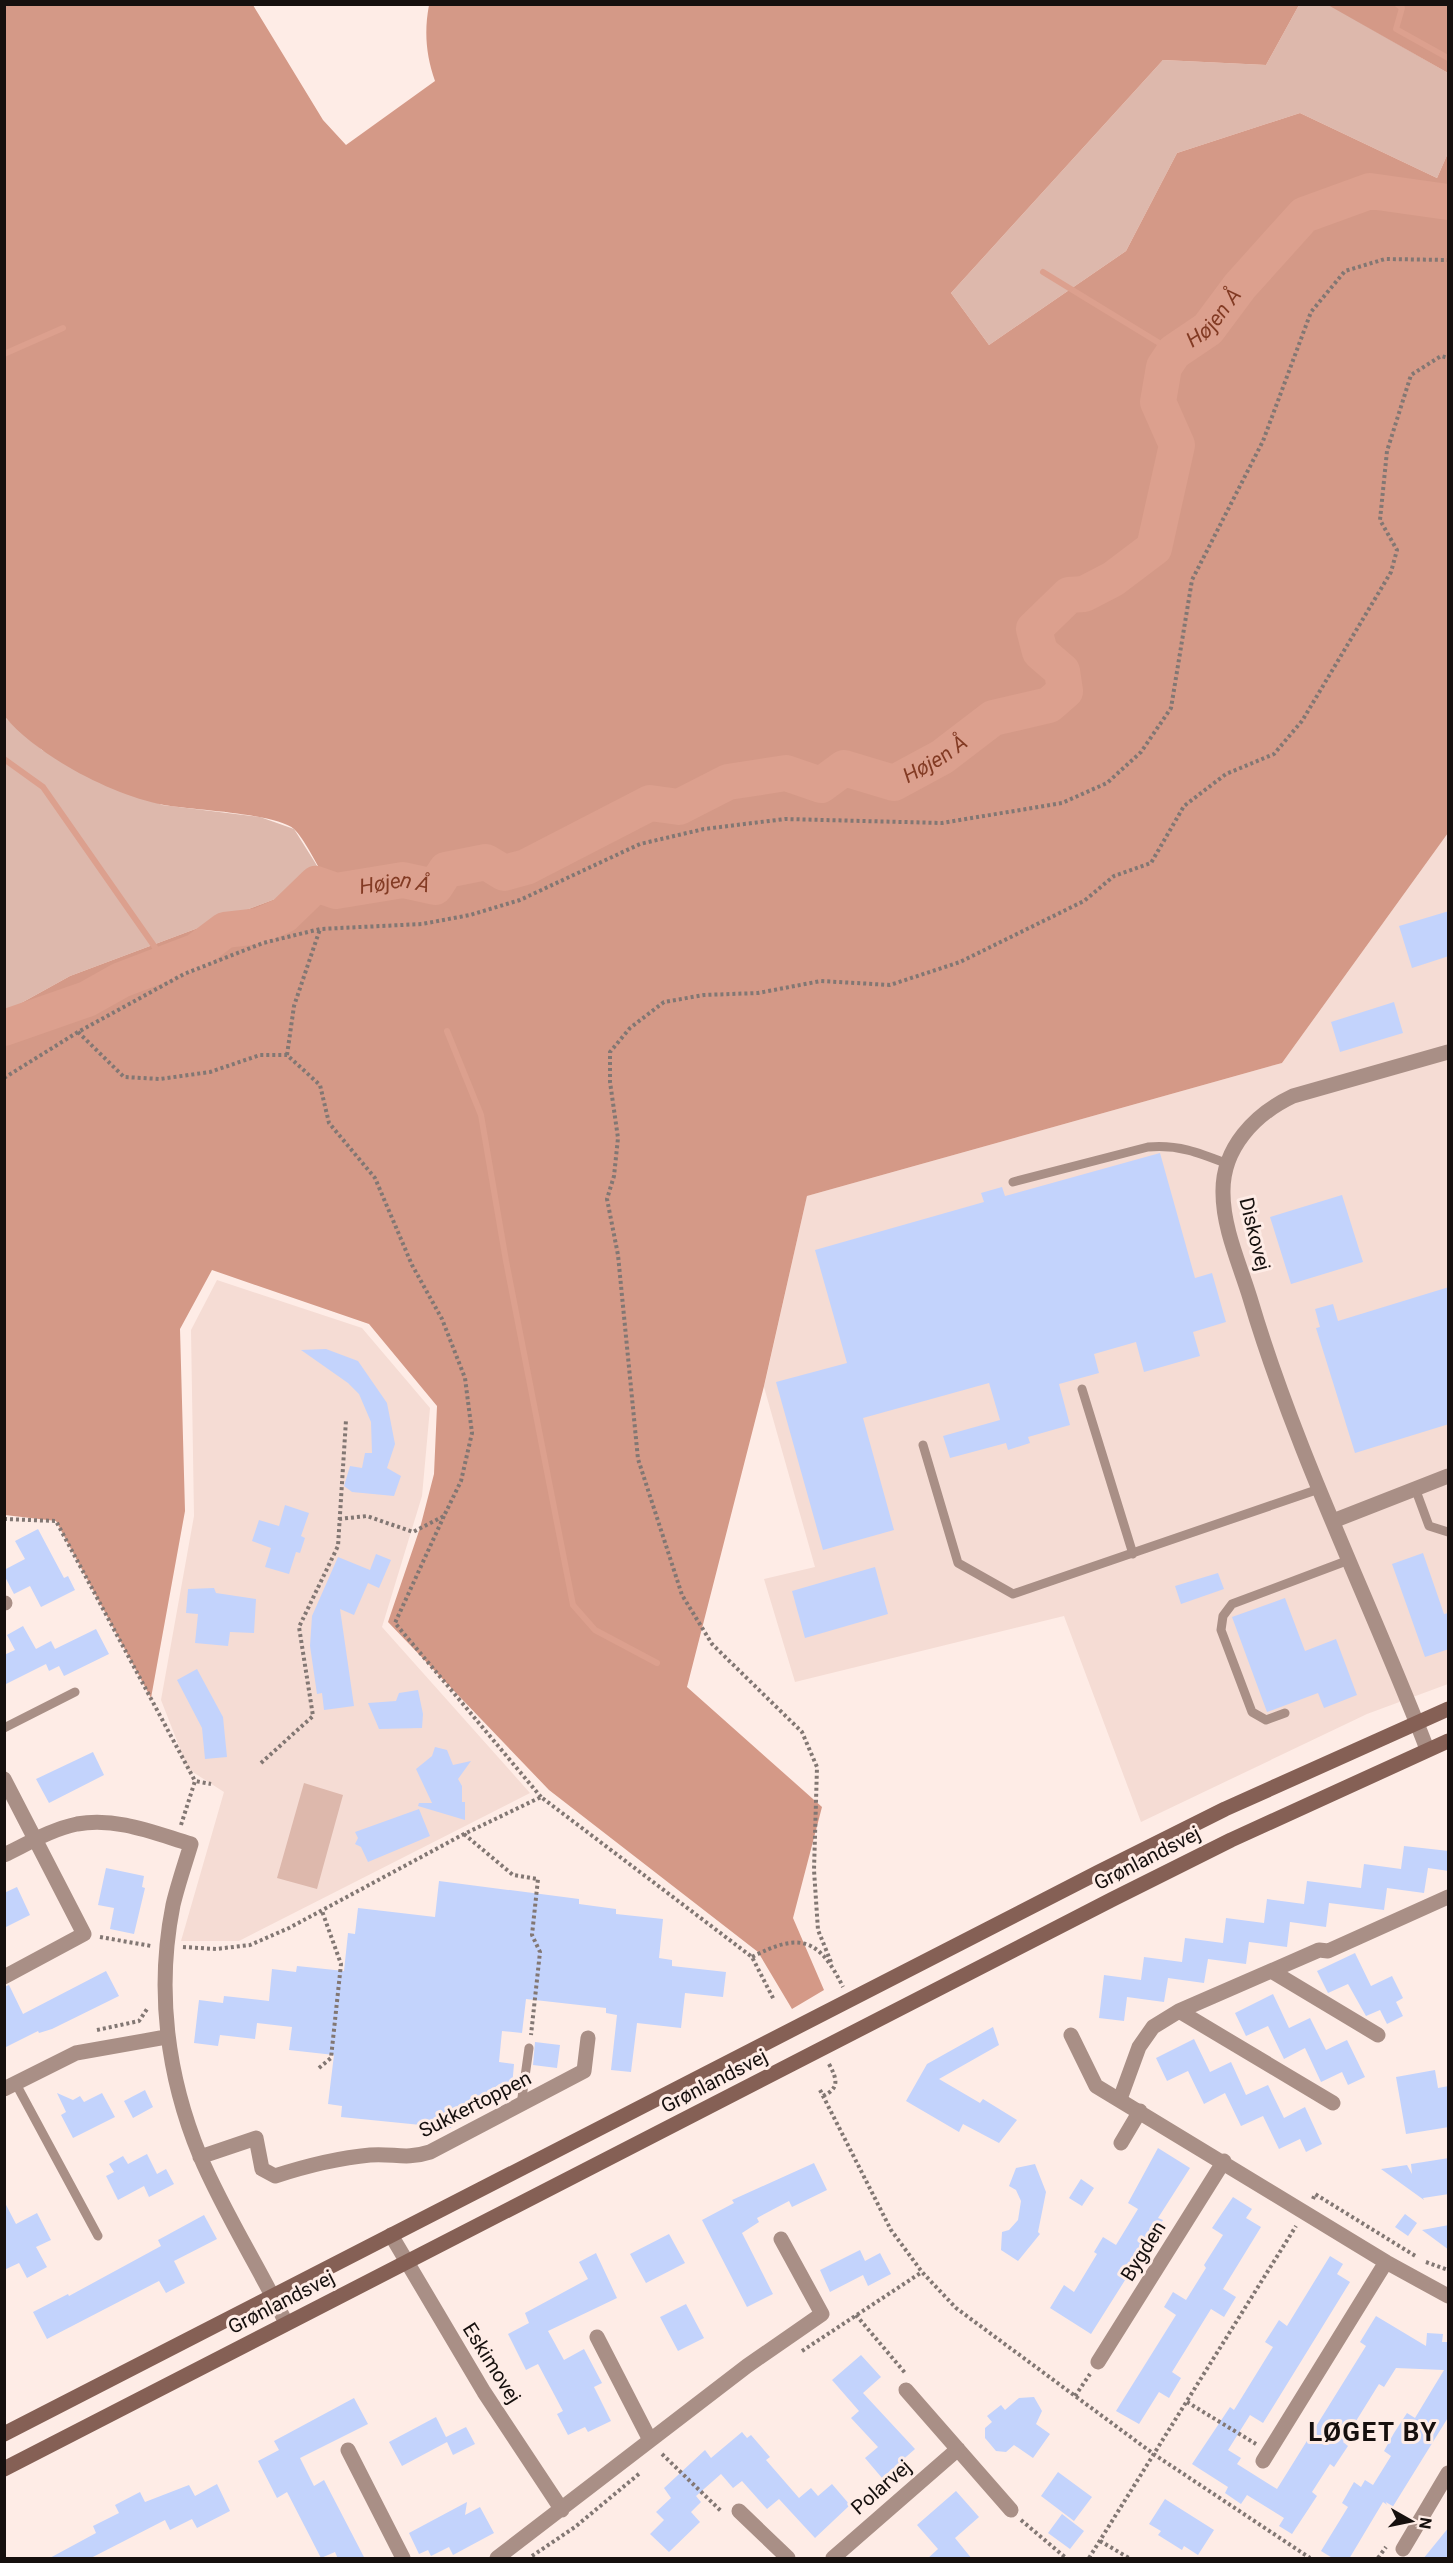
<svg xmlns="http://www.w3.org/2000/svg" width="1453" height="2563" viewBox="0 0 1453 2563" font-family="Roboto,sans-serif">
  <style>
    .built { fill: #f5dcd4 }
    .green { fill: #ddb8ac }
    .forest { fill: #d49987 }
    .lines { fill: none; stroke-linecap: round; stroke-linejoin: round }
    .stream { stroke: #dca08e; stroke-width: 6 }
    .river { stroke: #dca08e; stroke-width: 36 }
    .building { fill: #c3d3fc }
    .path { stroke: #827773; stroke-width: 4; stroke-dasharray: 3 3; stroke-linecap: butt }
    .lane { stroke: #a98f86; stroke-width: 9 }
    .street { stroke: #a98f86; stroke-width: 15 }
    .secondary { stroke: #856055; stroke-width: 15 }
    .labels { text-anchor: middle; stroke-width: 6; stroke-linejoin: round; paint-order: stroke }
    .street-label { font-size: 20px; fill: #16100e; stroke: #feece6 }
    .water-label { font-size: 21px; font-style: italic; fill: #833b24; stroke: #feece6 }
    .district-label { font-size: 26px; font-weight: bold; letter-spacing: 1.5px; fill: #16100e; stroke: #feece6 }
  </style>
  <rect width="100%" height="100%" fill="#feece6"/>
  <path class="built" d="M 1448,833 L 1448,1684 L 1367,1714 L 1141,1822 L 1064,1616 L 795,1682 L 764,1579 L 815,1567 L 764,1387 L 807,1196 L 1282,1063 Z
    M 217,1280 L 362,1328 L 430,1408 L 422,1496 L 382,1627 L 530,1793 L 239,1941 L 181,1941 L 224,1792 L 188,1769 L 161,1700 L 194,1516 L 191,1330 Z"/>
  <path class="green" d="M 1328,4 L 1448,73 L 1448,153 L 1437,178 L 1300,113 L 1177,153 L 1126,251 L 989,345 L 951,293 L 1163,60 L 1266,65 L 1299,5 Z
    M 4,717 L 42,750 L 162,805 L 260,817 L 294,829 L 326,880 L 70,976 L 5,1012 Z
    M 304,1783 L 343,1795 L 317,1889 L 277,1878 Z"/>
  <path class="forest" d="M 5,4 L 253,5 L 323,120 L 346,145 L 435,81 C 426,55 424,32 429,5 L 1299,5 L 1266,65 L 1163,60 L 951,293 L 989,345 L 1126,251 L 1177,153 L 1300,113 L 1437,178 L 1448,153 L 1448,833 L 1282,1063 L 807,1196 L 764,1386 L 687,1687 L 822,1807 L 793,1918 L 824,1990 L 792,2009 L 758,1952 L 549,1790 L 388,1622 L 420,1528 L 434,1474 L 437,1406 L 369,1324 L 212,1270 L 180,1329 L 185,1511 L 151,1698 L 56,1521 L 5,1515 L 5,1012 L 70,976 L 326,880 C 318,867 304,838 294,829 C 275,813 192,810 164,805 C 112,795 39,757 5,717 Z
    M 1328,5 L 1448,5 L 1448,73 Z"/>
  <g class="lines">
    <path class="stream" d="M 1397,4 L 1402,8 L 1396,29 L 1448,58
      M 1043,272 L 1174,352
      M 4,354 L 63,328
      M 4,759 L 43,787 L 166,963
      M 447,1031 L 481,1115 L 506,1261 L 573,1605 L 595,1630 L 657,1663"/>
    <path class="river" id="s1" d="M 4,1028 L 87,999 L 121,980 L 197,951 L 225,930 L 259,926 L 284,915 L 316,884 L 336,891 L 403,880 L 435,887 L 446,870 L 486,862 L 504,873 L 526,867 L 650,803 L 679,807 L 728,782 L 786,773 L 821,785 L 844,768 L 894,783 L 942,757 L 993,718 L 1049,705 L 1065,691 L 1062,671 L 1040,652 L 1034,629 L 1069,595 L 1084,594 L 1113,579 L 1154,548 L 1177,445 L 1158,402 L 1164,367 L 1174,352 L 1208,329 L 1240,286 L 1304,215 L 1370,191 L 1448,202"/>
  </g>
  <path class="building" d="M 1449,911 L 1449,956 L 1412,968 L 1399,926 Z
    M 1394,1002 L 1403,1033 L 1340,1052 L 1331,1022 Z
    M 1160,1153 L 1195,1278 L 1212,1273 L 1226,1322 L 1193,1332 L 1200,1356 L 1144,1372 L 1136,1342 L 1094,1354 L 1099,1373 L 1059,1384 L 1070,1425 L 1028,1437 L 1030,1443 L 1008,1450 L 1006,1443 L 950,1458 L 943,1436 L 1000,1420 L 989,1383 L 863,1418 L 894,1530 L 823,1550 L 776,1382 L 847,1363 L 815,1250 L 984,1202 L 981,1193 L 1002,1187 L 1005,1196 Z
    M 1342,1195 L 1363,1262 L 1291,1284 L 1270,1217 Z
    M 1449,1287 L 1449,1424 L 1355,1453 L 1316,1328 L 1320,1327 L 1315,1309 L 1333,1304 L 1338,1321 Z
    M 326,1349 L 358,1361 L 387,1403 L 395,1444 L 387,1468 L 401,1476 L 394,1496 L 352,1492 L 344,1486 L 350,1466 L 362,1468 L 365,1453 L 372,1453 L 371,1422 L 359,1394 L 348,1383 L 301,1350 Z
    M 285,1505 L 309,1513 L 301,1536 L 305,1538 L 300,1553 L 296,1552 L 289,1574 L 265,1567 L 271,1548 L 252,1541 L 259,1520 L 279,1526 Z
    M 38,1529 L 64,1578 L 68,1576 L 75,1590 L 41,1607 L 30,1586 L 14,1594 L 4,1575 L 4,1570 L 25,1559 L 15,1541 Z
    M 1423,1553 L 1444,1614 L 1449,1613 L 1449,1649 L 1425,1657 L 1392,1564 Z
    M 376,1554 L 391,1560 L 379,1588 L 368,1583 L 354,1615 L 340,1609 L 354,1706 L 324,1710 L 322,1693 L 317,1694 L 310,1646 L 312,1616 L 338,1557 L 370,1570 Z
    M 875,1567 L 888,1614 L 805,1638 L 792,1591 Z
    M 1218,1573 L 1224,1589 L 1181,1604 L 1175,1586 Z
    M 214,1588 L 216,1593 L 256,1599 L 254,1633 L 230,1632 L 228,1646 L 195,1643 L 198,1614 L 186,1613 L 188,1589 Z
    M 1285,1598 L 1305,1651 L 1336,1639 L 1357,1695 L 1324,1708 L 1318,1693 L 1267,1712 L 1232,1617 Z
    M 23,1626 L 36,1649 L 51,1641 L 55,1649 L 96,1629 L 109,1654 L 64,1676 L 59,1666 L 49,1671 L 46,1664 L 4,1685 L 4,1655 L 15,1650 L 7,1635 Z
    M 197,1669 L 223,1717 L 227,1757 L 205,1759 L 202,1728 L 177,1680 Z
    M 418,1690 L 423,1714 L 422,1728 L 379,1729 L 368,1703 L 396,1701 L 399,1693 Z
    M 435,1747 L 447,1750 L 453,1765 L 471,1761 L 458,1779 L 462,1786 L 462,1802 L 465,1802 L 465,1820 L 418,1806 L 419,1803 L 432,1803 L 416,1769 L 432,1756 Z
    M 93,1752 L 104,1775 L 49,1803 L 36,1779 Z
    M 419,1809 L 430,1836 L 368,1862 L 361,1847 L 355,1844 L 358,1838 L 355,1832 Z
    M 1404,1846 L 1449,1851 L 1449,1871 L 1428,1868 L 1424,1893 L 1387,1888 L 1384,1910 L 1329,1903 L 1326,1927 L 1290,1922 L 1287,1947 L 1249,1942 L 1246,1964 L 1208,1959 L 1204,1983 L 1168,1978 L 1164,2002 L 1127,1997 L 1124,2021 L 1099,2018 L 1104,1975 L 1141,1980 L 1144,1957 L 1182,1962 L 1185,1938 L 1223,1943 L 1226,1918 L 1264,1923 L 1267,1899 L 1304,1904 L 1307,1881 L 1361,1888 L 1364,1864 L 1401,1869 Z
    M 106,1868 L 144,1876 L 142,1887 L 145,1888 L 134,1934 L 110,1929 L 114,1908 L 98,1905 Z
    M 439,1881 L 579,1899 L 579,1904 L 616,1909 L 616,1914 L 663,1919 L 659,1958 L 672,1960 L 672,1966 L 726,1972 L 723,1997 L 685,1993 L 681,2028 L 637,2023 L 631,2072 L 611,2070 L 617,2015 L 606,2013 L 606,2008 L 526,1999 L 522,2033 L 502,2031 L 499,2062 L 514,2064 L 512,2087 L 496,2086 L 494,2100 L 472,2098 L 470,2117 L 453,2115 L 451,2128 L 341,2117 L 342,2106 L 328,2104 L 334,2055 L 289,2050 L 292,2027 L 257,2023 L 255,2039 L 220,2035 L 218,2046 L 194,2043 L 199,2000 L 223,2003 L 224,1996 L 269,2001 L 272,1969 L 296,1972 L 297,1966 L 344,1971 L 348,1933 L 355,1934 L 358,1908 L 435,1917 Z
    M 17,1887 L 30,1915 L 4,1928 L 4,1893 Z
    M 1355,1953 L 1371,1986 L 1392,1976 L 1403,1998 L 1396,2002 L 1403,2016 L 1387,2024 L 1380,2010 L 1366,2016 L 1348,1984 L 1328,1993 L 1317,1971 Z
    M 106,1971 L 119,1996 L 52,2029 L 39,2033 L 38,2031 L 4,2048 L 4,1987 L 9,1985 L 23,2014 Z
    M 1273,1994 L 1289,2028 L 1310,2018 L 1326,2050 L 1347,2040 L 1365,2077 L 1348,2085 L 1342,2072 L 1321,2082 L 1305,2048 L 1284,2059 L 1268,2026 L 1246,2036 L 1235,2013 Z
    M 993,2027 L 999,2045 L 939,2079 L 980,2103 L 983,2099 L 1017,2120 L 999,2143 L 963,2124 L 959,2132 L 906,2101 L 927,2064 Z
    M 1194,2039 L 1210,2072 L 1231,2062 L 1246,2095 L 1268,2085 L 1284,2118 L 1305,2107 L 1322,2144 L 1306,2152 L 1300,2139 L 1279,2149 L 1263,2116 L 1241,2126 L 1225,2093 L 1204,2104 L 1188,2071 L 1167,2081 L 1156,2058 Z
    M 535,2042 L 560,2045 L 557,2068 L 533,2065 Z
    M 1435,2070 L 1438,2088 L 1449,2086 L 1449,2127 L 1406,2134 L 1396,2077 Z
    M 145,2090 L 153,2107 L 133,2118 L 124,2101 Z
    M 57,2093 L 73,2100 L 80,2096 L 84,2102 L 102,2093 L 115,2117 L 73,2138 L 61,2115 L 66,2112 Z
    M 1158,2148 L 1190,2168 L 1158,2218 L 1163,2220 L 1091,2334 L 1050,2308 L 1064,2285 L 1074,2292 L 1097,2254 L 1094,2252 L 1103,2237 L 1116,2245 L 1138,2209 L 1128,2203 Z
    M 147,2154 L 157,2174 L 166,2169 L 174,2184 L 149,2197 L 144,2186 L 118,2200 L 106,2176 L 114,2172 L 109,2164 L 123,2156 L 128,2164 Z
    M 1449,2158 L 1449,2194 L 1423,2198 L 1424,2200 L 1381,2169 L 1407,2165 L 1412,2174 L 1411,2164 Z
    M 814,2163 L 827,2190 L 792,2207 L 789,2201 L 757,2218 L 759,2222 L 742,2233 L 773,2294 L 747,2307 L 702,2220 L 734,2203 L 732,2200 Z
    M 1035,2164 L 1046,2192 L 1038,2232 L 1040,2234 L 1018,2261 L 1001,2250 L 1002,2232 L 1009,2230 L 1018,2220 L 1021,2201 L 1016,2190 L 1009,2186 L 1016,2168 Z
    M 1081,2179 L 1094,2188 L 1082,2206 L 1069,2198 Z
    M 1233,2197 L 1252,2209 L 1246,2218 L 1261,2227 L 1223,2289 L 1236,2297 L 1224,2317 L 1211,2309 L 1172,2372 L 1181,2378 L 1169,2398 L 1159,2392 L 1139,2424 L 1116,2411 L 1176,2315 L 1164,2307 L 1173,2292 L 1186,2300 L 1206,2268 L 1204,2265 L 1223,2235 L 1212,2228 Z
    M 4,2201 L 16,2224 L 37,2213 L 51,2240 L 36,2247 L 47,2267 L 27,2278 L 19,2263 L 4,2270 Z
    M 1405,2214 L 1417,2223 L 1408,2236 L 1395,2227 Z
    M 204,2215 L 217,2239 L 174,2261 L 185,2283 L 166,2293 L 159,2281 L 47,2339 L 33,2312 L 68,2294 L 69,2296 L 161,2246 L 158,2240 Z
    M 1449,2225 L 1449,2250 L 1422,2230 Z
    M 669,2234 L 685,2263 L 646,2283 L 630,2254 Z
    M 860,2250 L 865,2261 L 880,2253 L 891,2274 L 868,2286 L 863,2275 L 830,2292 L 820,2270 Z
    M 596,2253 L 617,2298 L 548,2331 L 564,2360 L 584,2349 L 602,2383 L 594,2387 L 611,2421 L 588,2432 L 585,2427 L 568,2435 L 557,2414 L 563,2411 L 538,2364 L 526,2370 L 508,2334 L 529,2323 L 525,2313 L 588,2279 L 579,2262 Z
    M 1330,2256 L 1343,2264 L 1337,2274 L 1350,2282 L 1263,2423 L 1250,2415 L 1228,2450 L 1241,2458 L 1237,2464 L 1277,2489 L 1366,2346 L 1360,2342 L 1376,2316 L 1426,2346 L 1427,2333 L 1443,2334 L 1442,2342 L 1449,2342 L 1449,2416 L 1392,2508 L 1383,2502 L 1349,2559 L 1334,2559 L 1321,2551 L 1348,2507 L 1342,2503 L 1354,2482 L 1361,2487 L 1365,2480 L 1373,2485 L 1391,2456 L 1384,2451 L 1394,2433 L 1407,2413 L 1415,2418 L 1444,2370 L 1396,2368 L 1384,2387 L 1379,2384 L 1343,2442 L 1348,2446 L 1334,2467 L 1330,2464 L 1312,2492 L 1317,2496 L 1292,2534 L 1279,2526 L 1284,2518 L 1247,2495 L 1241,2504 L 1225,2493 L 1228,2487 L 1192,2464 L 1230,2407 L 1234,2410 L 1273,2347 L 1265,2342 L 1279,2320 L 1287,2326 Z
    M 686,2304 L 704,2338 L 678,2351 L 660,2317 Z
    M 861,2355 L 881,2377 L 863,2393 L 915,2449 L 882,2478 L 865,2458 L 878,2447 L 851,2418 L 859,2411 L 832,2380 Z
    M 1034,2397 L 1042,2411 L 1036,2424 L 1050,2434 L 1033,2458 L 1014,2445 L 1006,2452 L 996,2451 L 985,2438 L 985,2428 L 992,2422 L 987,2416 L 1001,2405 L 1005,2410 L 1019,2398 Z
    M 354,2398 L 368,2424 L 300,2458 L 314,2486 L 324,2480 L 365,2559 L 338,2559 L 335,2552 L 321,2558 L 287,2492 L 277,2498 L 258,2461 L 279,2450 L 274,2441 Z
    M 436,2417 L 446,2437 L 466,2427 L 475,2444 L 453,2455 L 447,2442 L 402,2466 L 389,2442 Z
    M 742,2432 L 747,2438 L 751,2435 L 770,2457 L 766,2460 L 799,2498 L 811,2488 L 818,2496 L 832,2484 L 850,2505 L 815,2538 L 779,2499 L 767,2509 L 742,2481 L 733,2488 L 721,2474 L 696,2496 L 701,2502 L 691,2512 L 700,2522 L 669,2552 L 650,2534 L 664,2520 L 656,2512 L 671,2498 L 664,2488 L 705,2450 L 711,2458 Z
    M 1058,2472 L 1092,2497 L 1074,2521 L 1041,2496 Z
    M 217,2484 L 230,2511 L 197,2528 L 192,2519 L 170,2530 L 165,2520 L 89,2559 L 48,2559 L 96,2533 L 93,2526 L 119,2513 L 115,2505 L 140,2492 L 145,2502 L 189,2485 L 195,2496 Z
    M 956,2491 L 979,2517 L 955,2538 L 972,2559 L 927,2559 L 938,2549 L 917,2525 Z
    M 1165,2499 L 1214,2530 L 1198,2555 L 1184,2546 L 1182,2550 L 1158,2535 L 1161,2531 L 1149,2524 Z
    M 467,2502 L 465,2515 L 480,2507 L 494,2533 L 453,2555 L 449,2547 L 431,2556 L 428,2550 L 419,2554 L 409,2533 Z
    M 1062,2514 L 1084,2531 L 1070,2549 L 1048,2533 Z
    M 1449,2527 L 1449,2559 L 1423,2559 Z"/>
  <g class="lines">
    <path class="path" d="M 78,1032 L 124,1077 L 160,1079 L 210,1072 L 260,1055 L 287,1055 L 320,1085 L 329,1123 L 375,1178 L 412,1265 L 442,1319 L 465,1378 L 472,1433 L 461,1481 L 444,1516 L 413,1532 L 367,1516 L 339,1519
      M 287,1055 L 294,1006 L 320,929
      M 4,1078 L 78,1032 L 184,974 L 263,943 L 320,929 L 422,924 L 470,915 L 520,900 L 640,844 L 704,829 L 785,819 L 942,823 L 1062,803 L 1107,783 L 1141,752 L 1171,708 L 1192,580 L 1263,441 L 1311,312 L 1345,271 L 1385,259 L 1448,260
      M 444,1516 L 395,1623 L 541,1797
      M 4,1519 L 56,1521 L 195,1781
      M 261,1763 L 313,1716 L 299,1627 L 338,1546 L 346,1420
      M 181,1825 L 195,1781 L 211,1784
      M 464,1834 L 513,1875 L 538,1879 L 532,1935 L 540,1952 L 531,2035
      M 100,1937 L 151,1946
      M 183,1947 L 216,1949 L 250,1945 L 289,1928 L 464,1834 L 541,1797 L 752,1957 L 774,2000
      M 752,1957 C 800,1932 819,1938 843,1987
      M 831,1962 L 818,1930 L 814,1870 L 817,1767 L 802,1732 L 712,1644 L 682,1595 L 638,1459 L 618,1255 L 607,1199 L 614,1176 L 618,1138 L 610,1082 L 610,1052 L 630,1028 L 664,1002 L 704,995 L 758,993 L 821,981 L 890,985 L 960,962 L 1084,901 L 1114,876 L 1151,863 L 1184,806 L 1226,774 L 1274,754 L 1302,721 L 1391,572 L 1397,550 L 1380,520 L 1387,451 L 1411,375 L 1441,356 L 1448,358
      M 97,2030 L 139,2021 L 147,2009
      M 319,2068 L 331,2058 L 341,1964 L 322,1911
      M 820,2090 L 891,2230 L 922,2272 L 956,2308 L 1155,2455 L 1310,2558
      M 823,2096 C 840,2088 837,2079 829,2064
      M 1313,2199 L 1315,2194 L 1417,2257
      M 1426,2262 L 1448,2270
      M 856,2315 L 906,2374
      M 802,2351 L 922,2272
      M 1075,2396 L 1090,2374
      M 1187,2402 L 1256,2444
      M 662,2454 L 722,2512
      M 1021,2520 L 1066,2558
      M 1100,2541 L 1129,2558
      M 532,2556 L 575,2527 L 640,2473
      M 1089,2558 L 1296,2226
      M 1378,2558 L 1386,2547"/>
    <path class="lane" d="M 1013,1182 L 1148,1147 C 1178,1144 1200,1153 1228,1164
      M 1082,1389 L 1133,1554
      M 923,1445 L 958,1563 L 1013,1594 L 1319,1489
      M 1415,1488 L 1429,1526 L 1448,1532
      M 1285,1713 L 1266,1720 L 1252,1712 L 1221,1630 L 1223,1616 L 1232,1604 L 1349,1560
      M 4,1728 L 75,1692
      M 16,2084 L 98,2236
      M 521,2105 L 529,2048"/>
    <path class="street" d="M 1333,1521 L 1448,1476
      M 4,1603 L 5,1603
      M 1427,1749 C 1369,1599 1296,1453 1250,1298 C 1240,1265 1223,1228 1223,1193 C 1222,1148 1255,1114 1293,1096 L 1448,1052
      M 4,1779 L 84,1934 L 4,1977
      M 4,1855 C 27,1844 52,1829 77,1824 C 117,1817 154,1833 191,1844 C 185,1864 178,1884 173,1905 C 156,1990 167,2076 200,2156 C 224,2213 259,2267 286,2323
      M 1273,1972 L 1378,2035
      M 1179,2011 L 1333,2103
      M 1071,2035 L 1096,2086 L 1386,2262 L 1448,2296
      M 4,2089 L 76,2053 L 166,2037
      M 1120,2099 L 1139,2047 L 1153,2027 L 1179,2011 L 1319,1950 L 1328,1951 L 1448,1897
      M 1121,2143 L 1140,2111
      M 200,2157 L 256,2138 L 262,2169 L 275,2176 C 306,2166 337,2158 370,2155 C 394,2153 405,2160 430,2152 L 584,2071 L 588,2038
      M 391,2235 L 484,2392 L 562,2510
      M 597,2337 L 650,2440
      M 1098,2362 L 1224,2161
      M 906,2390 L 1011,2510
      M 348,2450 L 403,2558
      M 1263,2461 L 1386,2262
      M 739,2511 L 788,2558
      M 1403,2549 L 1448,2473
      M 497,2558 L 747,2366 L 822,2314 L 781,2239
      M 833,2558 L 958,2449"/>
    <path class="secondary" d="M 4,2434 L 1099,1872 L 1225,1809 L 1448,1709
      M 4,2469 L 1113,1899 L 1231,1840 L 1448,1741"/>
  </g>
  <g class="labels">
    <g class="street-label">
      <text transform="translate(1255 1234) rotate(76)" y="7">Diskovej</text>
      <text transform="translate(1147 1858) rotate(-27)" y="7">Grønlandsvej</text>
      <text transform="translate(714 2081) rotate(-27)" y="7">Grønlandsvej</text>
      <text transform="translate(475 2104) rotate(-27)" y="7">Sukkertoppen</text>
      <text transform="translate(1143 2251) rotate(-58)" y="7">Bygden</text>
      <text transform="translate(281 2302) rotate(-27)" y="7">Grønlandsvej</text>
      <text transform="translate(492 2363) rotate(58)" y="7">Eskimovej</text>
      <text transform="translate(881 2487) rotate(-41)" y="7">Polarvej</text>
    </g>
    <g class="water-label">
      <text dy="7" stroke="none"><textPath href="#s1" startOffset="1654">Højen Å</textPath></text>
      <text dy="7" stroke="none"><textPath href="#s1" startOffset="1024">Højen Å</textPath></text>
      <text dy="7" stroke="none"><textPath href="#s1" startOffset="430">Højen Å</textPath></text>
    </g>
    <g class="district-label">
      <text x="1373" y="2441">LØGET BY</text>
    </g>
  </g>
  <rect width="1453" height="2563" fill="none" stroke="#16100e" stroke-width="12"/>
  <g transform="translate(1411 2521) rotate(99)" stroke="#feece6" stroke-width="4.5" paint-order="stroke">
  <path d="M0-4.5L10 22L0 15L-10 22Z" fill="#16100e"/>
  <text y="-9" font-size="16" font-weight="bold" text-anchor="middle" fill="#16100e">N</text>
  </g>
</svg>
